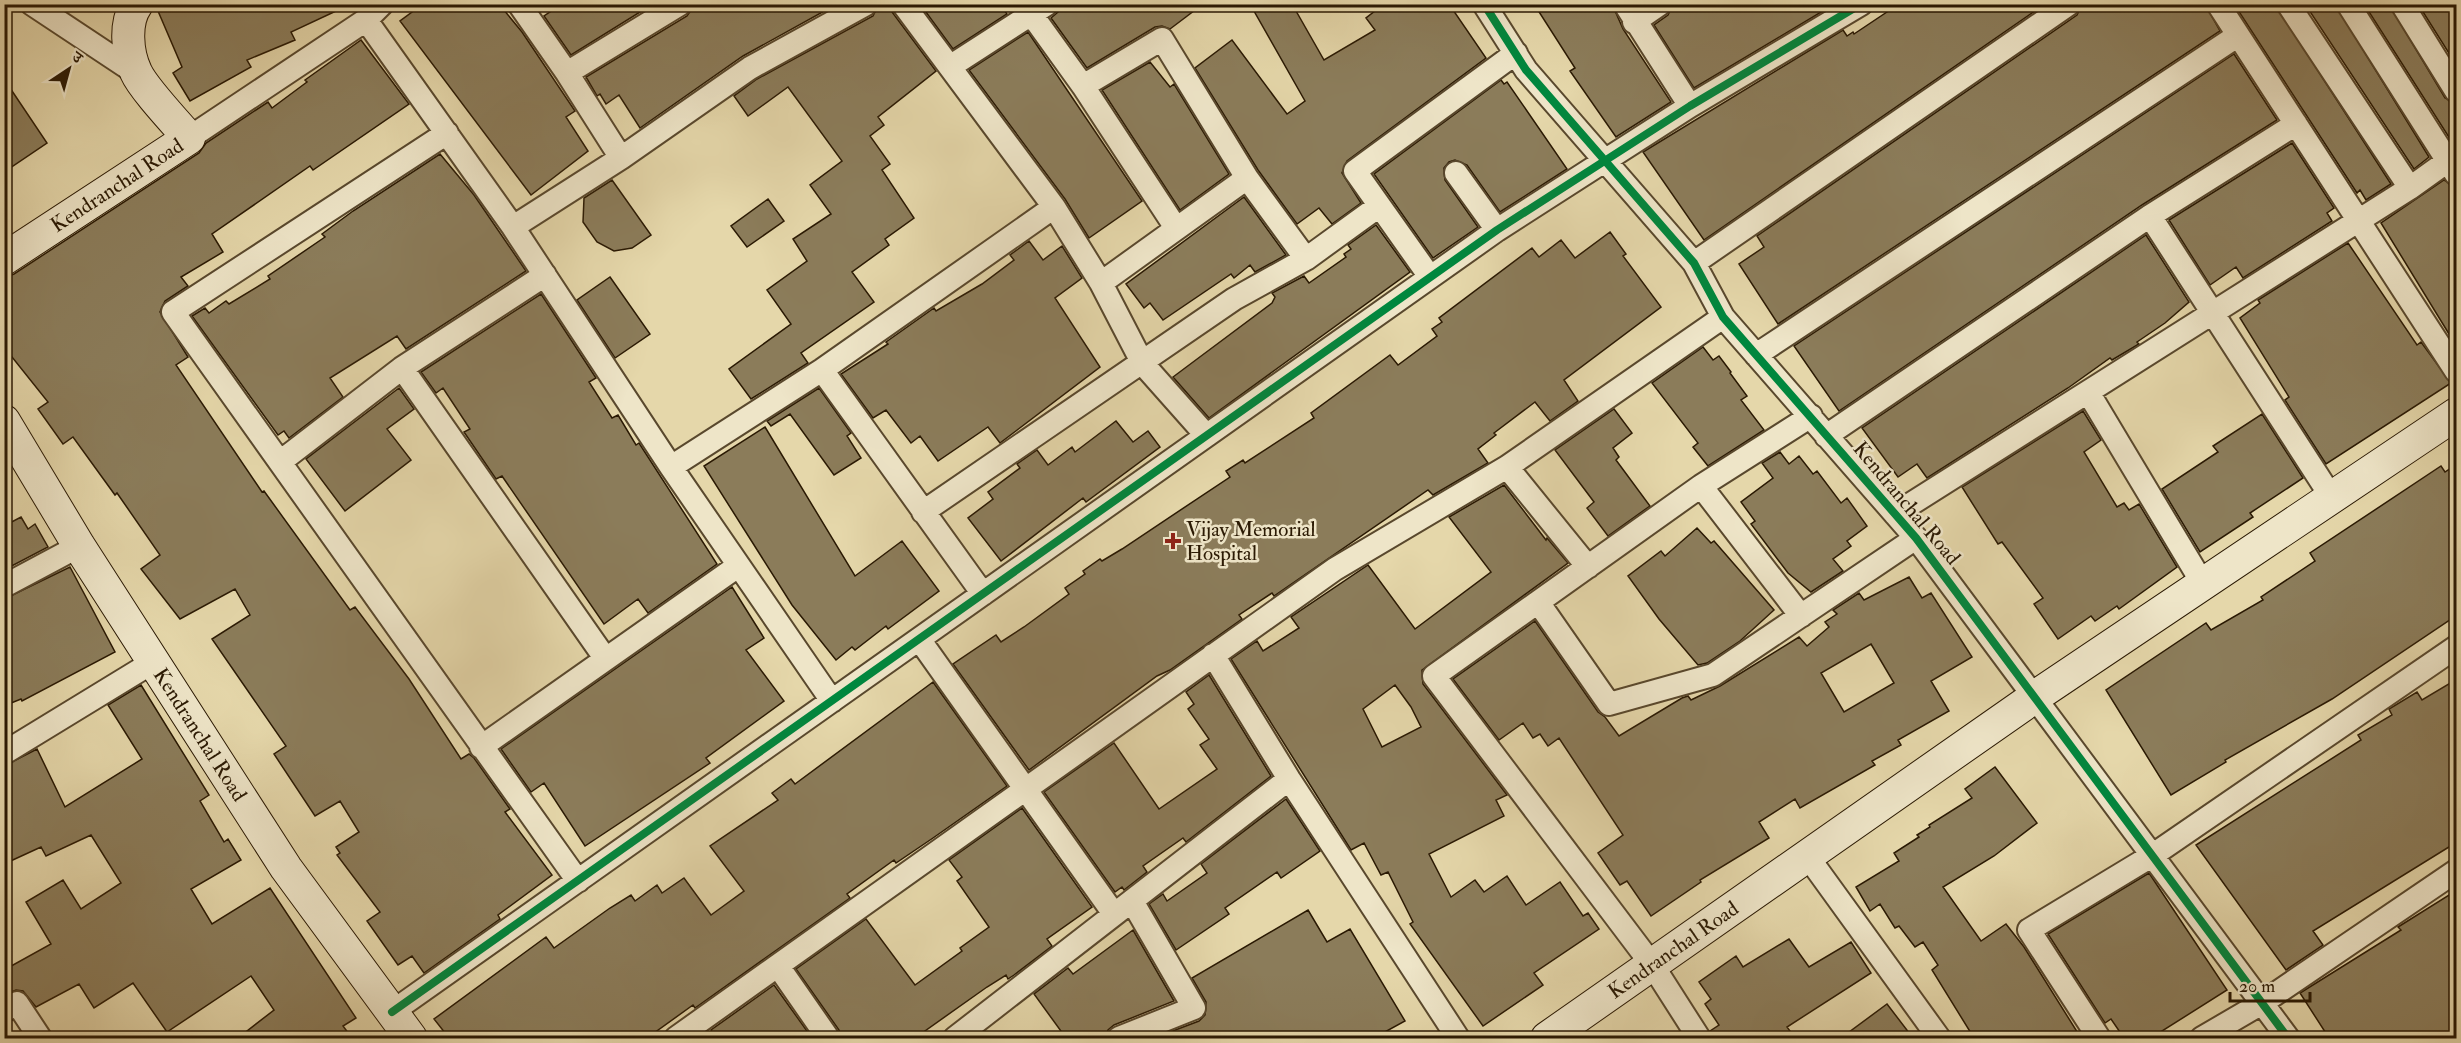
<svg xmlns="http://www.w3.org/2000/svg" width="2461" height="1043" viewBox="0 0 2461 1043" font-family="'IM FELL Double Pica','Noto Serif Devanagari',serif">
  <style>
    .building { fill: #8b7c5a; stroke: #2a1903; stroke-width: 1.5; fill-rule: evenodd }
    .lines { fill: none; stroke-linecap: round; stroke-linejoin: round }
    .street-casing { stroke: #59482d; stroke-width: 26 }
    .secondary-casing { stroke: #2a1903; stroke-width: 34 }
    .street { stroke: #eee5c8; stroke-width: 22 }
    .secondary { stroke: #eee5c8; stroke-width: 32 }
    .cycleway-casing { stroke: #eee5c8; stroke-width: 11 }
    .cycleway { stroke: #00873e; stroke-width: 8 }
    .poi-dot { fill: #8f2418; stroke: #eee5c8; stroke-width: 2 }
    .labels { text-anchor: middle; stroke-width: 5; stroke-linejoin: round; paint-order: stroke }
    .street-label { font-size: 21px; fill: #2a1903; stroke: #eee5c8 }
    .poi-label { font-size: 21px; fill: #2a1903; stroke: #eee5c8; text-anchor: start }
  </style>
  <rect width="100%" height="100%" fill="#e5d7aa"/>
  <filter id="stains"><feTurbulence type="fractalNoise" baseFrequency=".00333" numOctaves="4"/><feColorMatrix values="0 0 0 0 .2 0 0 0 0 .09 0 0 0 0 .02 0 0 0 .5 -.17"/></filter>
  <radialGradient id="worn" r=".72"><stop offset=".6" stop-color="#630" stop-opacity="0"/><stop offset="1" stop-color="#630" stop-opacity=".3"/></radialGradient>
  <path class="building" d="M 155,4 L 351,4 L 291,32 L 295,40 L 247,60 L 251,67 L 190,101 L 173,73 L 182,67 Z
    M 423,4 L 499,4 L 522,32 L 575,111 L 566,117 L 588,151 L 531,195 L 400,21 Z
    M 562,4 L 653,4 L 571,55 L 544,16 Z
    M 695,4 L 837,4 L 743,56 L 640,128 L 619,95 L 606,104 L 600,94 L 597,96 L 586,77 L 687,16 Z
    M 879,4 L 890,4 L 892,12 L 936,71 L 878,117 L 884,125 L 870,136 L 890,164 L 882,170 L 914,218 L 885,239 L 889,245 L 852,272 L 874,302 L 801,353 L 808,363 L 751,399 L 729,369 L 791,324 L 767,290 L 807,261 L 793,239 L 831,214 L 810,185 L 842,161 L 788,87 L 748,116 L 734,96 L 757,79 L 873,16 Z
    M 920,4 L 1000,4 L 1007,14 L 953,49 Z
    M 1060,4 L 1203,4 L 1170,29 L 1162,26 L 1155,27 L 1087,68 L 1051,18 L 1059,11 Z
    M 1250,4 L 1292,4 L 1324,60 L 1375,30 L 1366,18 L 1384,4 L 1449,4 L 1486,58 L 1347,161 L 1342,173 L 1361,203 L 1332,224 L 1319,208 L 1297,224 L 1258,170 L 1195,68 L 1232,40 L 1287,114 L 1305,101 Z
    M 1534,4 L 1612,4 L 1623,29 L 1671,102 L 1616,137 L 1570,71 L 1575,68 Z
    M 1673,4 L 1825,4 L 1828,8 L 1694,88 L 1654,25 L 1668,15 Z
    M 1899,4 L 2045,4 L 1704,240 L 1643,152 L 1843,30 L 1847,36 L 1853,32 L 1854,34 Z
    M 2082,4 L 2205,4 L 2220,31 L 1778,324 L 1739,264 L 1764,247 L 1757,236 L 2077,15 Z
    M 2234,4 L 2275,4 L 2391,184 L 2366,200 L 2360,190 L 2357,193 Z
    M 2305,4 L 2335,4 L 2429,157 L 2414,169 Z
    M 2364,4 L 2389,4 L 2445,98 L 2457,104 L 2457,142 L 2452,142 Z
    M 2418,4 L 2457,4 L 2457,66 Z
    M 1028,32 L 1142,201 L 1089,238 L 1065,199 L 969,70 Z
    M 361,40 L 409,104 L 313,170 L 310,166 L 212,234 L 223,252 L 181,277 L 188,286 L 165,301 L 160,312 L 188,357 L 176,365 L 262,492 L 264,491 L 350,610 L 355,607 L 409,679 L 461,759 L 469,754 L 474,758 L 510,809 L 505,812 L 552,875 L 498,915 L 500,919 L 424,973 L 412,956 L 398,965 L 367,921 L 380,912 L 337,855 L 340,853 L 336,847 L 359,832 L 340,801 L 315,816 L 274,754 L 286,746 L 212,639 L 250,615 L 235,589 L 180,619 L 141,569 L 160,555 L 117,493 L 115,495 L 73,437 L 63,444 L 38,409 L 48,402 L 4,347 L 4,278 L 14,274 L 199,153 L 206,143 L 268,102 L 272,108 L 307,82 L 305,80 Z
    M 2234,54 L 2277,120 L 2142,205 L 1839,411 L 1794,346 Z
    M 1150,62 L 1170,87 L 1174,84 L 1229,174 L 1180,210 L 1102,90 Z
    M 4,79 L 47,143 L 4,172 Z
    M 1501,80 L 1504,84 L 1507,82 L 1567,169 L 1500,212 L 1467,165 L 1455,160 L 1449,162 L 1444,168 L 1445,180 L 1478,227 L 1433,258 L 1374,174 Z
    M 2292,143 L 2334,208 L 2327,213 L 2332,221 L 2243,278 L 2236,267 L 2210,285 L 2169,220 Z
    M 440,154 L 474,195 L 526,271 L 406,349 L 397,336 L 330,378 L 343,397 L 289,438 L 284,431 L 278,435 L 192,316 L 205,308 L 209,313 L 226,301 L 229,304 L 270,279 L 268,276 L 325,237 L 322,234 L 353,211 Z
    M 612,180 L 651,235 L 632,248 L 614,251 L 597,242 L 583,222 L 584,198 Z
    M 2444,180 L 2457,187 L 2457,347 L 2381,223 Z
    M 1244,197 L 1286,255 L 1255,272 L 1250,265 L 1234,278 L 1231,274 L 1163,320 L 1150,303 L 1144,308 L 1126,284 Z
    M 768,199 L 784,221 L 747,247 L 731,226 Z
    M 1376,225 L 1410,272 L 1209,418 L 1173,377 L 1272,303 L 1275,297 L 1272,293 L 1304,276 L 1309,283 L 1346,257 L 1344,254 L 1351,249 L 1348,245 Z
    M 1610,232 L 1626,254 L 1623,256 L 1661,307 L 1564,380 L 1578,401 L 1550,421 L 1535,402 L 1494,433 L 1496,435 L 1478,449 L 1488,463 L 1433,495 L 1428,490 L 1274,596 L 1272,593 L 1239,615 L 1242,619 L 1170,670 L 1157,676 L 1029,770 L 953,664 L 996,635 L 1001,642 L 1024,627 L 1069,594 L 1065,588 L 1085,574 L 1083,571 L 1100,559 L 1102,561 L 1122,549 L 1230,477 L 1226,471 L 1243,460 L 1245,463 L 1314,418 L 1311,413 L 1390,355 L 1398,365 L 1437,336 L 1432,329 L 1442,322 L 1439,318 L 1532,248 L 1539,257 L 1561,240 L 1575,258 Z
    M 2146,235 L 2189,302 L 2165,323 L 2137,342 L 2139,344 L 2112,360 L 2110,358 L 2068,388 L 1927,478 L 1917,464 L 1898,477 L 1862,428 Z
    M 1029,241 L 1043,260 L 1062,246 L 1082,278 L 1055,298 L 1100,367 L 1000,443 L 988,427 L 938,461 L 920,436 L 911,443 L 886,410 L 873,418 L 841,374 L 888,344 L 886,342 L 934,308 L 936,311 L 982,284 L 1014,260 L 1010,255 Z
    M 2348,243 L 2417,345 L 2421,342 L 2451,383 L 2326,464 L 2285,400 L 2289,397 L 2240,318 L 2260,303 L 2258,300 Z
    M 610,277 L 650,334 L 615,358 L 577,300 Z
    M 541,294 L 596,378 L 589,382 L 612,418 L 618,415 L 636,445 L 639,443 L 717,564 L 648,613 L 638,599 L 604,624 L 502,476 L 496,479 L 464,432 L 470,429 L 443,388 L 436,393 L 421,372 Z
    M 1703,347 L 1713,360 L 1719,356 L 1731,372 L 1730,373 L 1747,396 L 1741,400 L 1764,430 L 1708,466 L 1693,447 L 1698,443 L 1652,383 Z
    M 399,388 L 414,409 L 387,429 L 411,460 L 345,511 L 306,459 Z
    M 819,388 L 851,433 L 847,436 L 861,458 L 834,475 L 790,414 L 771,426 L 767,421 Z
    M 1614,409 L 1632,433 L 1613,448 L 1619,457 L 1616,460 L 1650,506 L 1608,536 L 1587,508 L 1594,502 L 1555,450 Z
    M 2083,411 L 2101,440 L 2084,452 L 2117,507 L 2124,503 L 2129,510 L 2139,504 L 2177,567 L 2119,609 L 2117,606 L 2095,621 L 2091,616 L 2058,639 L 2034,604 L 2043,598 L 2002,542 L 1998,544 L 1962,487 Z
    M 2262,414 L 2303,478 L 2250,513 L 2253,517 L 2200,552 L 2162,489 L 2218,452 L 2213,446 Z
    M 1116,421 L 1133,442 L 1148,431 L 1160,447 L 1086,502 L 1083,498 L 1001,561 L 968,518 L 993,499 L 988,492 L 1020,468 L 1017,464 L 1037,450 L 1048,465 L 1072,447 L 1075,452 Z
    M 765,427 L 855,576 L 902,541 L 939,591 L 888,629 L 886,626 L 855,650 L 852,647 L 836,660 L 792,605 L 704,466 Z
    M 1780,452 L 1789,464 L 1799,456 L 1813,474 L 1817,471 L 1841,503 L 1847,498 L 1867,526 L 1847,541 L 1851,546 L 1833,559 L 1843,571 L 1811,592 L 1788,573 L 1751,524 L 1755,521 L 1741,502 L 1773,478 L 1762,463 Z
    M 2457,464 L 2457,615 L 2332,699 L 2225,760 L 2226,762 L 2171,795 L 2106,690 L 2206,623 L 2211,630 L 2263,600 L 2261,597 L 2315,561 L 2310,553 L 2441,466 L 2445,472 Z
    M 1504,485 L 1546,540 L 1547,538 L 1568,563 L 1422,670 L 1423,684 L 1507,795 L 1496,800 L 1504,816 L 1429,854 L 1451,897 L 1475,880 L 1484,892 L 1507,876 L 1526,905 L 1560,882 L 1583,916 L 1588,913 L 1599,929 L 1534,973 L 1543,985 L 1483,1026 L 1410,924 L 1413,922 L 1388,872 L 1381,875 L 1364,843 L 1351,850 L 1231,659 L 1257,641 L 1263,651 L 1299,628 L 1291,617 L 1368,565 L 1415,629 L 1491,572 L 1449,517 ZM 1395,685 L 1411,707 L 1421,727 L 1382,747 L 1363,709 Z
    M 21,517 L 28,529 L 35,524 L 48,547 L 4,570 L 4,526 Z
    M 1697,528 L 1711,543 L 1714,541 L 1774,610 L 1740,641 L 1707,663 L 1698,665 L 1659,619 L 1628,576 L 1661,551 L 1665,556 Z
    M 70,567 L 115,652 L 22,701 L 21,699 L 4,706 L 4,599 Z
    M 1909,577 L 1922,598 L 1931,593 L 1972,657 L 1931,681 L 1949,711 L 1898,740 L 1901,745 L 1872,761 L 1875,765 L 1800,808 L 1795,799 L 1759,822 L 1769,838 L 1700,880 L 1701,882 L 1651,916 L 1627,881 L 1620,885 L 1598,853 L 1623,835 L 1559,738 L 1548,746 L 1540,734 L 1533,738 L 1523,723 L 1499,740 L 1453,679 L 1535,621 L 1598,712 L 1605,717 L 1619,736 L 1682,698 L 1688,696 L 1691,700 L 1720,686 L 1799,637 L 1807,646 L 1829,627 L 1825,622 L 1837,614 L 1833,610 L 1859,593 L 1864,600 ZM 1871,644 L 1894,683 L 1844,712 L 1821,673 Z
    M 732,587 L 764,638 L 746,650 L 784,701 L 706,758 L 710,763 L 585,846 L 544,783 L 531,792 L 501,749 Z
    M 1209,675 L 1271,776 L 1186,842 L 1183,838 L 1143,866 L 1147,872 L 1124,890 L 1122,887 L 1115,892 L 1044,792 L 1114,743 L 1159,809 L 1217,769 L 1200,745 L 1209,739 L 1188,709 L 1194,704 L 1186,692 Z
    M 2457,679 L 2457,842 L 2313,931 L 2323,945 L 2286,970 L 2196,845 L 2361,740 L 2358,735 L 2392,715 L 2389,709 L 2417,692 L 2422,700 Z
    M 933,682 L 1007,786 L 933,838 L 896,863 L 894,860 L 847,894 L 850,898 L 695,1008 L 693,1005 L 647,1038 L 449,1038 L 434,1019 L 546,937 L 554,948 L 610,908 L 631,895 L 635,901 L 657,885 L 662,893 L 684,878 L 711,915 L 744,891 L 710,846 L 778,800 L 772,793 L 791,779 L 795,784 Z
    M 141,685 L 209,795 L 200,801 L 224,842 L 228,839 L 241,860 L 191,889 L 212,924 L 270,888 L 356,1018 L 343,1026 L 352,1038 L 238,1038 L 274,1010 L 251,976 L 167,1032 L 133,983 L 94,1008 L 79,984 L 36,1007 L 23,991 L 16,990 L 4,995 L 4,970 L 51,944 L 26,902 L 63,880 L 81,909 L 121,883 L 91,835 L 46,856 L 41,847 L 4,864 L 4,766 L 37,749 L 65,807 L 142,759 L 108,705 Z
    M 1995,767 L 2037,823 L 1994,856 L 1943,887 L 1981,941 L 2006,924 L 2024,947 L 2081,1038 L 1974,1038 L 1932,970 L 1938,965 L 1923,942 L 1915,947 L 1899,926 L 1895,928 L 1880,904 L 1870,911 L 1856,887 L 1899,861 L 1894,853 L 1919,837 L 1917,835 L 1930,827 L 1929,825 L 1972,798 L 1965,789 Z
    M 1286,799 L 1320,851 L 1281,878 L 1277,872 L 1225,908 L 1229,914 L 1176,950 L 1149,904 L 1163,894 L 1167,901 L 1207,873 L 1201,864 Z
    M 1022,808 L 1092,907 L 1047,939 L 1052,946 L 1014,975 L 1008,979 L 1006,975 L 987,987 L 915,1038 L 841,1038 L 839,1030 L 796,969 L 866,919 L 915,985 L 962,951 L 960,948 L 989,927 L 957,881 L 962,877 L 949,860 Z
    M 2149,873 L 2227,990 L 2151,1038 L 2124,1038 L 2111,1019 L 2105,1023 L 2048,934 Z
    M 2457,890 L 2457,1038 L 2329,1038 L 2300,993 L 2401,930 L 2398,927 Z
    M 1308,910 L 1327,942 L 1350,929 L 1405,1021 L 1374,1038 L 1154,1038 L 1199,1021 L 1205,1015 L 1206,1002 L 1192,978 Z
    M 1133,930 L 1174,1001 L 1114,1025 L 1108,1030 L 1106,1038 L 1066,1038 L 1034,994 L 1068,968 L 1073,974 Z
    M 1789,939 L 1809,967 L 1851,942 L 1871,973 L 1787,1027 L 1795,1038 L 1712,1038 L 1710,1031 L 1719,1025 L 1705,1004 L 1711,999 L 1699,982 L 1736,956 L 1743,967 Z
    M 774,985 L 812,1038 L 716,1038 L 711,1030 Z
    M 1887,1004 L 1913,1038 L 1841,1038 Z"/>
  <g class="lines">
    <g class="street-casing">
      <path id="street" d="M 32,4 L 136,73
        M 519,4 L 567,73 L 621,158
        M 903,4 L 1054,207 L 1101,283 L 1143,364 L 1206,435
        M 1024,4 L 1083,86 L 1176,228
        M 1484,4 L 1526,70 L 1694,263 L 1723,317 L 1916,538 L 2288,1038
        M 1625,4 L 1690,106
        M 2218,4 L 2456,371
        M 2288,4 L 2410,188
        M 2348,4 L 2456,174
        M 2402,4 L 2456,91
        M 366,20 L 513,227 L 671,467 L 832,701
        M 1634,22 L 1660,4
        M 951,66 L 1047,4
        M 567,73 L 680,4
        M 1083,86 L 1162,39 L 1247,178 L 1306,259
        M 447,133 L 173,312 L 578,881
        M 189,138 L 366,20 L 382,4
        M 1456,173 L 1497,230
        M 2150,216 L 2332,498
        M 513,227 L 621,158 L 750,68 L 866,4
        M 1694,263 L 2069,4
        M 1430,277 L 1355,171 L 1516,53
        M 1101,283 L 1247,178
        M 1756,355 L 2237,36
        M 402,368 L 605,658
        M 822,370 L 983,594
        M 2088,392 L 2203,584
        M 1826,436 L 2150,216 L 2296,124
        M 280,462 L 402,368 L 545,275
        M 671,467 L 822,370 L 1054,207
        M 1507,467 L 1588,567
        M 1701,486 L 1801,616
        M 923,512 L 1234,299 L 1306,259 L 1379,206
        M 1895,514 L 2410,188 L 2456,155
        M 4,586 L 79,546
        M 1538,602 L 1609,704 L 1713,675 L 1916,538
        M 919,639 L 1114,914
        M 1213,655 L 1289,779 L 1458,1038
        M 481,747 L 738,566
        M 4,753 L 153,662
        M 1808,857 L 1939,1038
        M 778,966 L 828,1038
        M 4,1011 L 17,1003 L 40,1038
        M 392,1012 L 1497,230 L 1690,106 L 1861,4
        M 676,1038 L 1335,569 L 1507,467 L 1723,317
        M 955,1038 L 1289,779
        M 1119,1038 L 1194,1008 L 1132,901
        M 1699,1038 L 1653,966 L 1434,676 L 1701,486 L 1811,416
        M 2099,1038 L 2029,930 L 2153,855 L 2456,647
        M 2202,1038 L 2262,1003 L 2456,871"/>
    </g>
    <g class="secondary-casing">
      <g id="secondary">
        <path id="s1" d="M 4,259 L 189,138 C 176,123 143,88 136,72 C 127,53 124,22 137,4"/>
        <path id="s2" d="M 4,421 L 79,546 L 286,868 L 411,1038"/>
        <path id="s3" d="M 1547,1038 L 2036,696 L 2456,414"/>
      </g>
    </g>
    <use href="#street" class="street"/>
    <use href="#secondary" class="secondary"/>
    <g class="cycleway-casing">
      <path id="cycleway" d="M 1484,4 L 1526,70 L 1694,263 L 1723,317 L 1916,538 L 2288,1038
        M 392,1012 L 1497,230 L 1690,106 L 1861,4"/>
    </g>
    <use href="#cycleway" class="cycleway"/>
  </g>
  <path class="poi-dot" d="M1170 532h6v6h6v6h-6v6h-6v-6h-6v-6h6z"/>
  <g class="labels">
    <g class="street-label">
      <text dy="7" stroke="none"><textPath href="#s1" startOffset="135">Kendranchal Road</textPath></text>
      <text transform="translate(1907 503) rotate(50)" y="7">Kendranchal Road</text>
      <text dy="7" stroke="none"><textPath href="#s2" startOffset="370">Kendranchal Road</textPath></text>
      <text dy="7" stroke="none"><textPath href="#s3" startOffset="154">Kendranchal Road</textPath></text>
    </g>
    <g class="poi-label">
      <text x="1186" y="536">Vijay Memorial<tspan x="1186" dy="24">Hospital</tspan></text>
    </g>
  </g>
  <rect width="2461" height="1043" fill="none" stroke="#e5d7aa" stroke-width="24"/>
  <rect x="6" y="6" width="2449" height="1031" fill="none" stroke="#2a1903" stroke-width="3"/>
  <rect x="12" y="12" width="2437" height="1019" fill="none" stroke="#2a1903" stroke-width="1.5"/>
  <g transform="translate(69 69) rotate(36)" stroke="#eee5c8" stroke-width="4.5" paint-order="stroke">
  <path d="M0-4.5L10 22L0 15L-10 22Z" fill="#2a1903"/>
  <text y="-9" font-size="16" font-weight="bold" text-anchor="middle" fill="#2a1903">उ</text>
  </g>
  <path d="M2230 992v9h80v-9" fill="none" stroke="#2a1903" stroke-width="3"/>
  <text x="2239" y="992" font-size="18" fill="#2a1903" stroke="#eee5c8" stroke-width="4.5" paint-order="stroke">20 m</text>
  <rect width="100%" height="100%" filter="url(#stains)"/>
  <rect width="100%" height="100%" fill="url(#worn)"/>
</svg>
